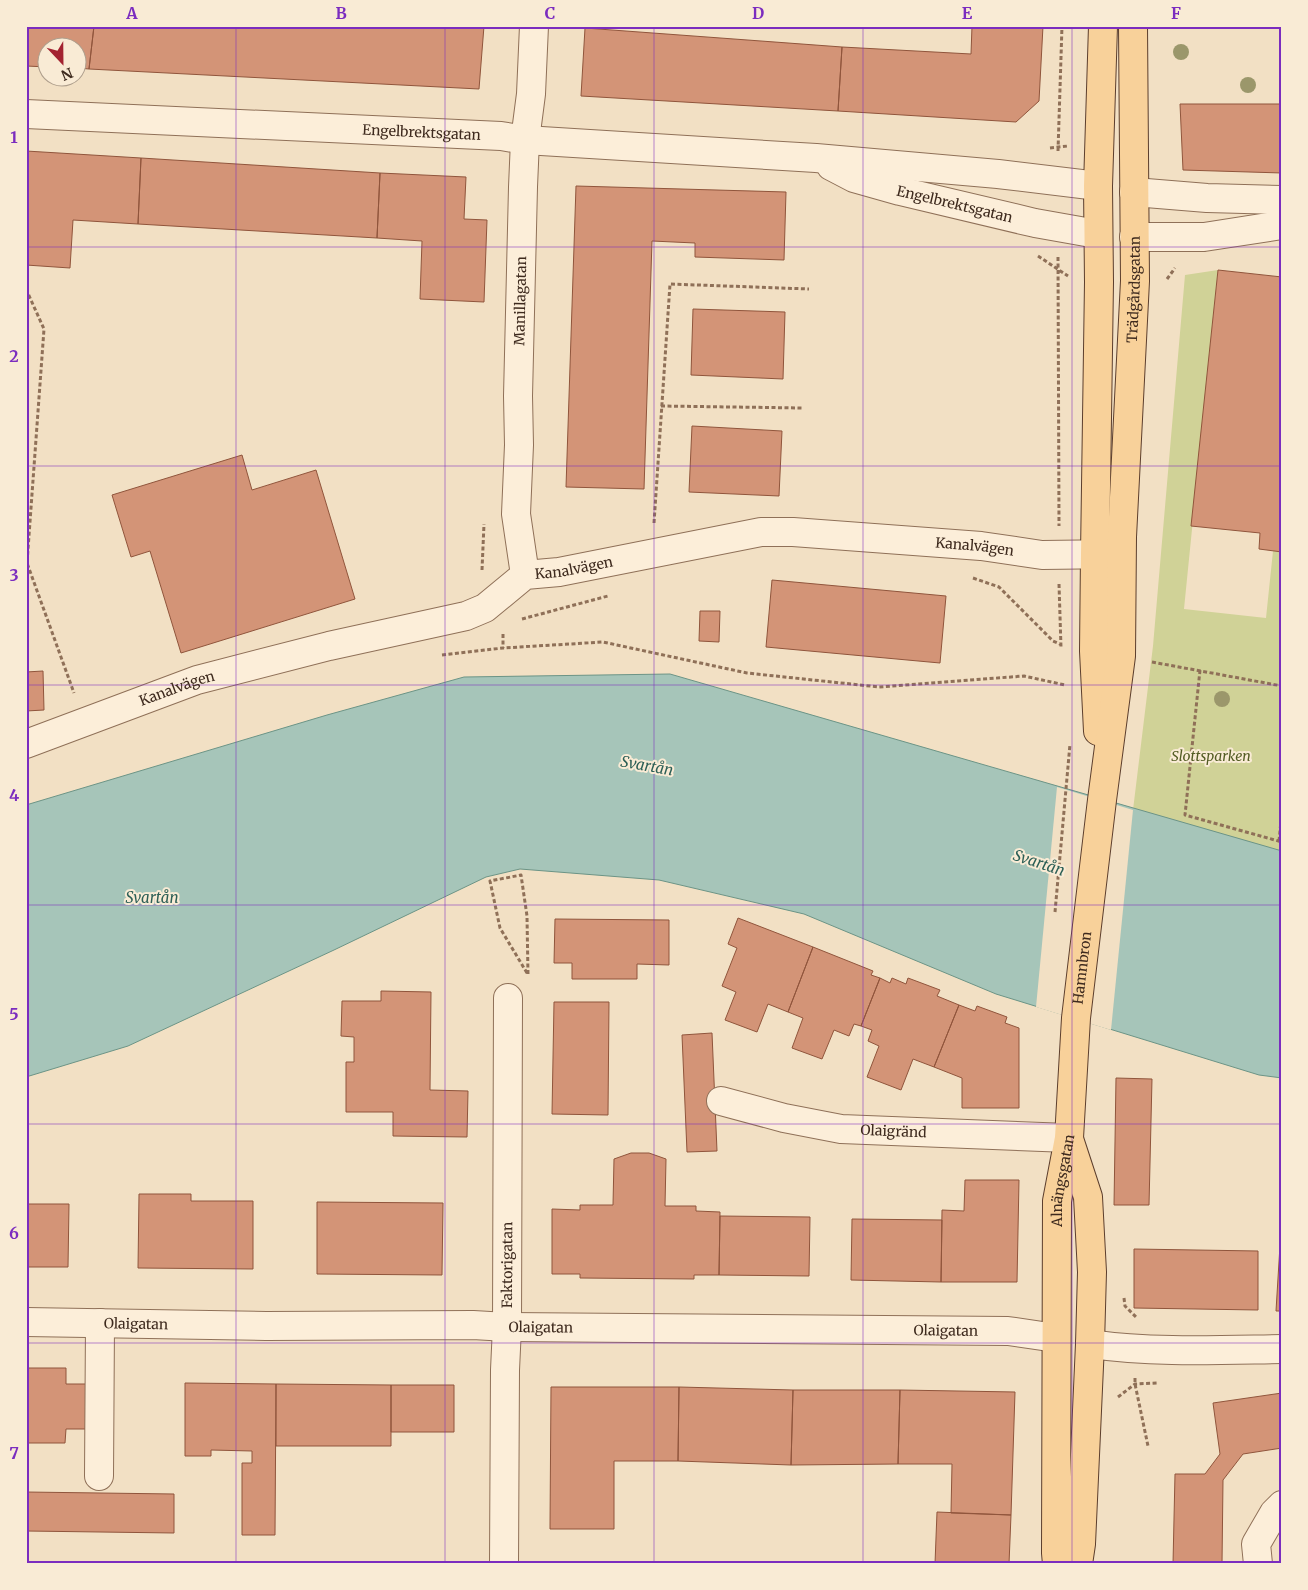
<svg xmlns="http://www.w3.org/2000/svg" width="1308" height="1590" viewBox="0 0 1308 1590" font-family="Merriweather,serif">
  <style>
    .green { fill: #d0d297 }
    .water { fill: #a6c5b9; stroke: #6c9486 }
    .pier { fill: #f2e0c4 }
    .building { fill: #d39477; stroke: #90553c }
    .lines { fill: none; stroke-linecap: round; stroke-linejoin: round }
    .minor-casing { stroke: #8f7058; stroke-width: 30 }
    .major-casing { stroke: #5c3e2d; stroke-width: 30 }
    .path { stroke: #8f7058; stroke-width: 3; stroke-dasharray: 4 2.5; stroke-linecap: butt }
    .minor { stroke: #fceed9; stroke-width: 28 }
    .major { stroke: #f8d19a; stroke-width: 28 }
    .tree { fill: #9b976b }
    .grid { fill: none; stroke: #7b2cbf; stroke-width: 1; stroke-opacity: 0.55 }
    .labels { text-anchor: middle; stroke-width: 4; stroke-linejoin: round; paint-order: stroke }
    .street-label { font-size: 14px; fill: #3e2a1e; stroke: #f9ebd5 }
    .park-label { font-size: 14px; font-style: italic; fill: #535c23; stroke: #f9ebd5 }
    .water-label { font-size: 15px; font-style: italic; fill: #2c5f56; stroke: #f9ebd5 }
    .neatline { fill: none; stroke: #7b2cbf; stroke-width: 2 }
    .grid-label { font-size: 16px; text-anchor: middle; font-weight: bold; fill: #7b2cbf }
  </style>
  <rect width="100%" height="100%" fill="#f2e0c4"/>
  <path class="green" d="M 1218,270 L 1184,609 L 1266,618 L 1273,551 L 1282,552 L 1282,851 L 1133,810 L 1153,646 L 1185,275 Z"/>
  <path class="water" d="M 670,674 L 1282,851 L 1282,1078 L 1259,1075 L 996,994 L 804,914 L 659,880 L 520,869 L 486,877 L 334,950 L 128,1046 L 26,1077 L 26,805 L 327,715 L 464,677 Z"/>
  <path class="pier" d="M 1057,787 L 1133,810 L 1111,1030 L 1036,1007 Z"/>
  <path class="building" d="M 26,26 L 94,26 L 89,69 L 78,68 L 78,48 L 48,48 L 48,67 L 26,66 Z
    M 94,26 L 484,26 L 479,89 L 89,69 Z
    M 972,26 L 1043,26 L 1039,101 L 1016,122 L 838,111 L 842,47 L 971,54 Z
    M 585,28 L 842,47 L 838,111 L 581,96 Z
    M 1180,104 L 1282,104 L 1282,173 L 1183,170 Z
    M 26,151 L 141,158 L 138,224 L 73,220 L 70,268 L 26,265 Z
    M 141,158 L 380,173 L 377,238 L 138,224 Z
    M 380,173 L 466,177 L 464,219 L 487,220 L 484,302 L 420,299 L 422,241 L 377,238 Z
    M 576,186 L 786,192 L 784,260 L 695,257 L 695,243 L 652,241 L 644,489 L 566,487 Z
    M 1218,270 L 1282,277 L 1282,552 L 1259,549 L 1260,533 L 1191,526 Z
    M 693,309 L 785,312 L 783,379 L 691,375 Z
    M 692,426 L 782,431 L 779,496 L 689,492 Z
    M 242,455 L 252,490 L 316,470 L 355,599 L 181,653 L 150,551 L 131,557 L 112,495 Z
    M 772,580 L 946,596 L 940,663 L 766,647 Z
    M 700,611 L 720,611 L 719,642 L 699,641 Z
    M 43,671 L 44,710 L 26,711 L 26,672 Z
    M 738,918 L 813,947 L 788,1012 L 768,1004 L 757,1032 L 725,1020 L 736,992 L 722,986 L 737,948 L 728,944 Z
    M 555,919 L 669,920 L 669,965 L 637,964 L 637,979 L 572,979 L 572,963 L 554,963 Z
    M 813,947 L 873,971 L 871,975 L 880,978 L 861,1026 L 854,1024 L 849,1036 L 834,1030 L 822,1059 L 792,1048 L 803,1018 L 788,1012 Z
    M 880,978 L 890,983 L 892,978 L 906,984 L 908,978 L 940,990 L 937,996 L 959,1005 L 934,1067 L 913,1059 L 901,1090 L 867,1077 L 879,1046 L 868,1041 L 872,1030 L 861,1026 Z
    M 381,991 L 431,992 L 430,1090 L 468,1091 L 467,1137 L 393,1136 L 393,1112 L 346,1112 L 346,1062 L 354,1062 L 354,1037 L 341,1036 L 342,1001 L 381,1001 Z
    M 554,1002 L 609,1002 L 608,1115 L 552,1114 Z
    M 959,1005 L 975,1011 L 977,1006 L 1007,1017 L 1005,1023 L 1019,1028 L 1019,1108 L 962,1108 L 962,1078 L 934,1067 Z
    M 712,1033 L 717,1151 L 687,1152 L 682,1035 Z
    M 1116,1078 L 1152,1079 L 1149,1205 L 1114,1205 Z
    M 631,1153 L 649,1153 L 666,1159 L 665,1206 L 696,1206 L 696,1211 L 720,1212 L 719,1275 L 694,1275 L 694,1279 L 580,1278 L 580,1274 L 552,1274 L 552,1209 L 580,1210 L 580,1205 L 613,1205 L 614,1159 Z
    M 965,1180 L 1019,1180 L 1017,1282 L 941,1282 L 942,1210 L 964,1211 Z
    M 139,1194 L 191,1194 L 191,1201 L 253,1201 L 253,1269 L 138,1268 Z
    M 317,1202 L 443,1203 L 442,1275 L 317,1274 Z
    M 26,1204 L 69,1204 L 68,1267 L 26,1267 Z
    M 720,1216 L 810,1217 L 809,1276 L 719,1275 Z
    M 852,1219 L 942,1220 L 941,1282 L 851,1280 Z
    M 1281,1229 L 1282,1229 L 1282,1311 L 1276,1311 Z
    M 1134,1249 L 1258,1251 L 1258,1310 L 1134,1308 Z
    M 26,1368 L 66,1368 L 66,1384 L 91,1384 L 91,1429 L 66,1429 L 65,1443 L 26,1443 Z
    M 185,1383 L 276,1384 L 275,1535 L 242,1535 L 242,1463 L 252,1463 L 252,1451 L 211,1450 L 211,1456 L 185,1456 Z
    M 276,1384 L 391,1385 L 391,1446 L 276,1446 Z
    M 391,1385 L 454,1385 L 454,1432 L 391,1432 Z
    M 551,1387 L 679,1387 L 678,1461 L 614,1461 L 614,1529 L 550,1529 Z
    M 679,1387 L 793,1390 L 791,1465 L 678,1461 Z
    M 793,1390 L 900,1390 L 898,1464 L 791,1465 Z
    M 900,1390 L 1015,1392 L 1011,1515 L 951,1513 L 952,1464 L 898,1464 Z
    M 1282,1393 L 1282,1448 L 1243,1454 L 1223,1480 L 1222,1564 L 1173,1564 L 1175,1474 L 1205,1474 L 1220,1454 L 1213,1403 Z
    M 26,1492 L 174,1494 L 174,1533 L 26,1531 Z
    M 937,1512 L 1011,1515 L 1009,1564 L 935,1564 Z"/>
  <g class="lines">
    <g class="minor-casing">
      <g id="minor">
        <path id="s1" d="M 26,114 L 501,136 L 525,140 L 816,158 L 998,174 L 1098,186"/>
        <path id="s2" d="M 831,166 L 854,178 L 900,191 L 1035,223 L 1097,234"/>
        <path d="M 1134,192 L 1207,198 L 1282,200"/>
        <path d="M 1134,237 L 1204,237 L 1282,225"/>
        <path id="s3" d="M 525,575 L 516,514 L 519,445 L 518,396 L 523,187 L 525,140 L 531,94 L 534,26"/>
        <path id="s4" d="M 26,744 L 197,680 L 329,646 L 466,616 L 485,608 L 525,575 L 559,572 L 761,532 L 793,532 L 981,546 L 1042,555 L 1119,554"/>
        <path id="s5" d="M 721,1101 L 784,1118 L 841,1129 L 1069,1138"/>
        <path id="s6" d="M 26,1322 L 266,1326 L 473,1325 L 507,1327 L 1008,1331 L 1056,1338"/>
        <path d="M 1090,1344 C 1154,1353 1218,1350 1282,1349"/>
        <path d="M 99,1476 L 100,1323"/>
        <path id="s7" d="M 504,1564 L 505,1370 L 507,1327 L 508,998"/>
        <path d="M 1258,1564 L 1256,1544 L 1274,1513 L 1282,1505"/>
      </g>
    </g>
    <g class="major-casing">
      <g id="major">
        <path d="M 1098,731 L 1094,651 L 1095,554 L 1099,282 L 1098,186 L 1103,26"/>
        <path d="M 1069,1139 L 1088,1197 L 1092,1272 L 1090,1344 L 1081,1544 L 1078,1564"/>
        <path id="s8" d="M 1057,1564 L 1056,1553 L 1057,1201 L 1069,1138 L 1076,1018 L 1102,800 L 1121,656 L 1122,537 L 1135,281 L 1133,26"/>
      </g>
    </g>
    <path class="path" d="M 1050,148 L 1068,146
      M 1058,151 L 1062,26
      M 1038,256 L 1068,276
      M 1058,257 L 1059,526
      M 1167,279 L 1175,268
      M 26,289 L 44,329 L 27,563 L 74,693
      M 661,406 L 803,408
      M 654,523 L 670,284 L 809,289
      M 482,570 L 484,524
      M 973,578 L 999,587 L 1053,641 L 1060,644
      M 1059,584 L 1061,648
      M 522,619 L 608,596
      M 503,634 L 503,648
      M 442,655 L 503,648 L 603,642 L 747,673 L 879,687 L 1024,676 L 1065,685
      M 1152,662 L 1282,686
      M 1200,670 L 1185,815 L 1282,842
      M 1279,841 L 1282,811
      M 1055,912 L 1070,744
      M 527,973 L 500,928 L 490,881 L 521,875 L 527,916 L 528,975
      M 1124,1298 L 1125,1306 L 1136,1317
      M 1135,1378 L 1135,1384 L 1148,1446
      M 1118,1397 L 1135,1384 L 1157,1383"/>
    <use href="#minor" class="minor"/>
    <use href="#major" class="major"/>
  </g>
  <g class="tree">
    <circle cx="1181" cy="52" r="8"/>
    <circle cx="1248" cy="85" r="8"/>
    <circle cx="1222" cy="699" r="8"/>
  </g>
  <path class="grid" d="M 236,26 L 236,1564M 445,26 L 445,1564M 654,26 L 654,1564M 863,26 L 863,1564M 1072,26 L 1072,1564M 26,247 L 1282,247M 26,466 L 1282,466M 26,685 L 1282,685M 26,905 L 1282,905M 26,1124 L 1282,1124M 26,1343 L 1282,1343"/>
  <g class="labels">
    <g class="street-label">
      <text dy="5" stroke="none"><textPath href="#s1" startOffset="396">Engelbrektsgatan</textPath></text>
      <text dy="5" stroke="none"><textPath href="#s2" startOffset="130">Engelbrektsgatan</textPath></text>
      <text dy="5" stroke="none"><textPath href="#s8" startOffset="1279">Trädgårdsgatan</textPath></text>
      <text dy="5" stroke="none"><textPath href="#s3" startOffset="275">Manillagatan</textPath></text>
      <text dy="5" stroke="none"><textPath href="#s4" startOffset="986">Kanalvägen</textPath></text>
      <text dy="5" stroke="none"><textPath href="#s4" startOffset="581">Kanalvägen</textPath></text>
      <text dy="5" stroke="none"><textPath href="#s4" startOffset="161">Kanalvägen</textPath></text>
      <text dy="5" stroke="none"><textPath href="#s8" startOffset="598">Hamnbron</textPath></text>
      <text dy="5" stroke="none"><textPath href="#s5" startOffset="176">Olaigränd</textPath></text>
      <text dy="5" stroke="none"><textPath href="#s8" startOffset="384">Alnängsgatan</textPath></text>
      <text dy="5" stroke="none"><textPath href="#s7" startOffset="299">Faktorigatan</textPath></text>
      <text dy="5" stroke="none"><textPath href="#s6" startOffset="110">Olaigatan</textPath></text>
      <text dy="5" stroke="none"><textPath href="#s6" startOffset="515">Olaigatan</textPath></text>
      <text dy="5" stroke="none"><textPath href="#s6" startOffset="920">Olaigatan</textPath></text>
    </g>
    <g class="park-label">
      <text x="1211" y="761">Slottsparken</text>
    </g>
    <g class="water-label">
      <text transform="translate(647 766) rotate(10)" y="5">Svartån</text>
      <text transform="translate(1039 863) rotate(18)" y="5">Svartån</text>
      <text x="152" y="903">Svartån</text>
    </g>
  </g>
  <rect width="1308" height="1590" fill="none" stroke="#f9ebd5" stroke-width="55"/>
  <g transform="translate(62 62) rotate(158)"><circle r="24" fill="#f9ebd5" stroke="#ae9e8c"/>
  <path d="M0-4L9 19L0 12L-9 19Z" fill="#a32331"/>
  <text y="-8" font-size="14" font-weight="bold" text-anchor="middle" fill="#3e2a1e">N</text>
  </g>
  <rect x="28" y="28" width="1252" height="1534" class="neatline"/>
  <g class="grid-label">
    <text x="132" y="19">A</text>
    <text x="341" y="19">B</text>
    <text x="550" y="19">C</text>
    <text x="758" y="19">D</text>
    <text x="967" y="19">E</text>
    <text x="1176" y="19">F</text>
    <text x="14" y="143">1</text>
    <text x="14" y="362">2</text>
    <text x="14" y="581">3</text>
    <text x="14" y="801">4</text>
    <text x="14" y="1020">5</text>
    <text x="14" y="1239">6</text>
    <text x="14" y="1459">7</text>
  </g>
</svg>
